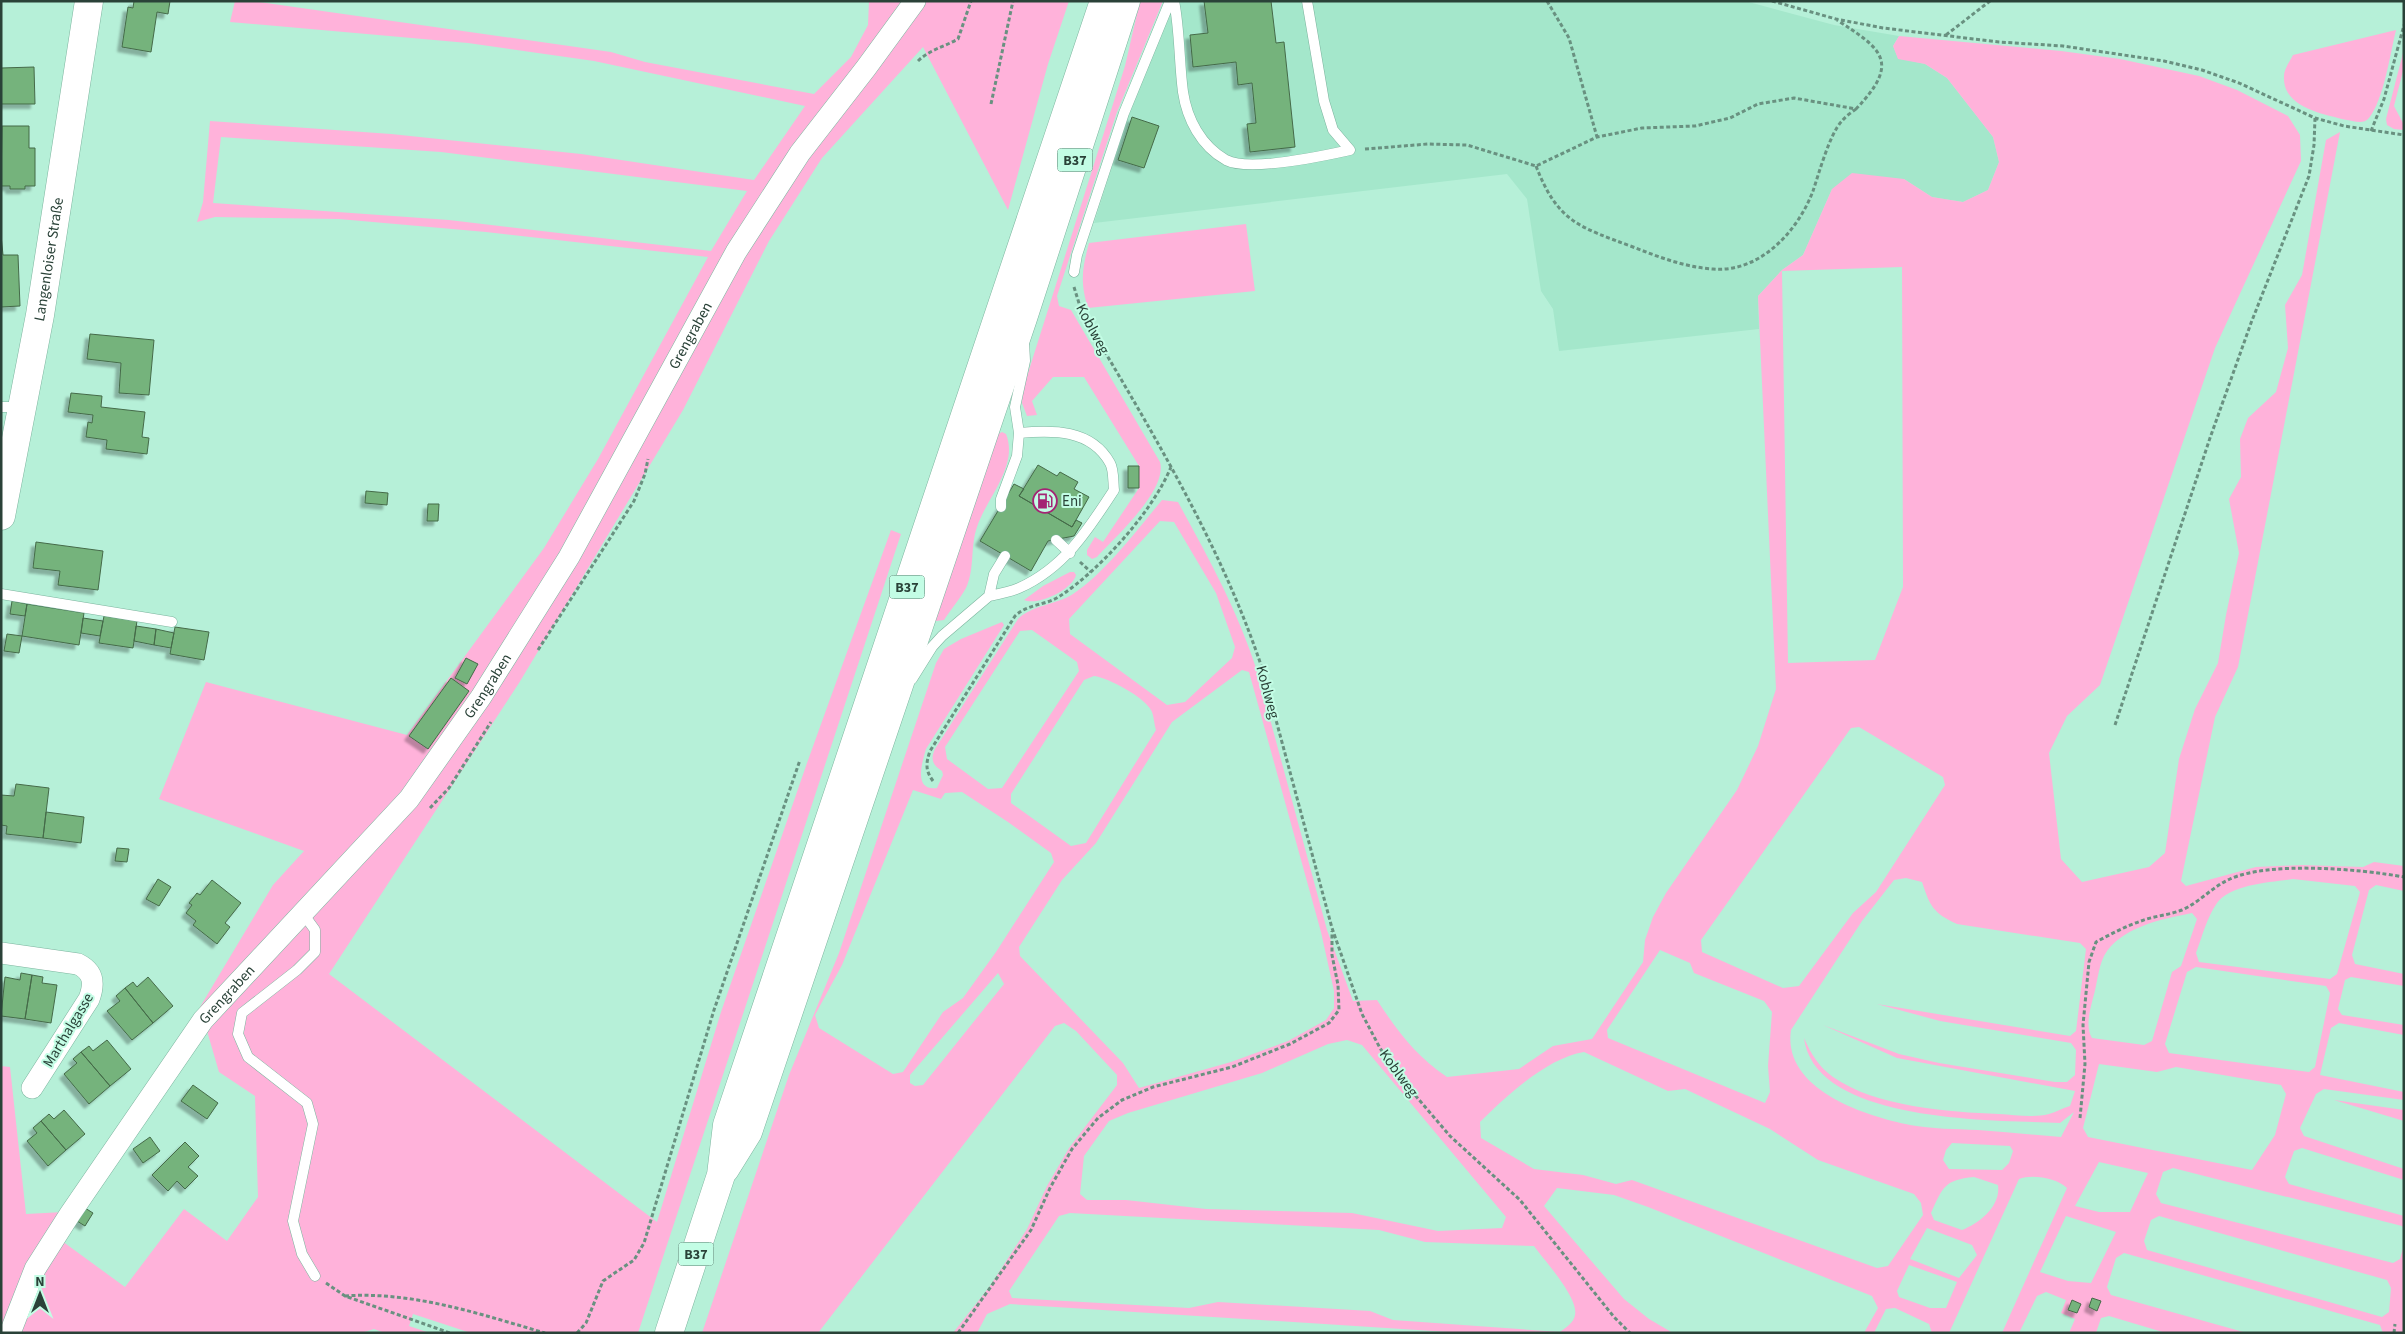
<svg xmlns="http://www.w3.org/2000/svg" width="2405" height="1334" viewBox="0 0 2405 1334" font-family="'Source Sans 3',sans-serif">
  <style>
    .built { fill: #a4e7cb }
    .green { fill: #ffb2da; fill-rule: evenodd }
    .building { fill: #74b37b; stroke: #456a49; filter: url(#shadow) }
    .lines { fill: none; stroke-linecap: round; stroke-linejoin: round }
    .lane-casing { stroke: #7cb49e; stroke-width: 11 }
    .street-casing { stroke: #7cb49e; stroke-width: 22 }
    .secondary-casing { stroke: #7cb49e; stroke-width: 29 }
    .primary-casing { stroke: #7cb49e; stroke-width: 29 }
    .path { stroke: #699180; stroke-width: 3; stroke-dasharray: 4 2.5; stroke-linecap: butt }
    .lane { stroke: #fff; stroke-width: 10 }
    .street { stroke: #fff; stroke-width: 21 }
    .secondary { stroke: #fff; stroke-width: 28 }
    .primary { stroke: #fff; stroke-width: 28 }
    .labels { text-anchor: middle; stroke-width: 4; stroke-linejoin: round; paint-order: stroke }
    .shield { fill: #c3fde5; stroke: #587a6c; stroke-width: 1 }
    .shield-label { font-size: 14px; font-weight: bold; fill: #2a4238 }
    .street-label { font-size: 15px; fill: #2a4238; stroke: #c3fde5 }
    .poi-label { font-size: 15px; fill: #2a4238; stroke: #c3fde5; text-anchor: start }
  </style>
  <defs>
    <filter id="shadow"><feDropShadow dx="-4.5" dy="4.5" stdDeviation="1" flood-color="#0004"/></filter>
  </defs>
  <rect width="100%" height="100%" fill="#b6f0d8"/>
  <path class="built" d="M 1175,1 L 1745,1 L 1834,25 L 1899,36 L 1893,46 L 1898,58 L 1925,64 L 1947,78 L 1993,137 L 1999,162 L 1988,190 L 1963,202 L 1932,197 L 1904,179 L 1832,189 L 1803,255 L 1782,270 L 1758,296 L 1759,329 L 1559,351 L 1553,309 L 1541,291 L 1527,199 L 1507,174 L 1094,223 L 1129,114 Z"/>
  <path class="green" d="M 235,1 L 252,1 L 611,52 L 645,62 L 814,94 L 851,57 L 868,25 L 869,1 L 1069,1 L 1048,64 L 1008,210 L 923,47 L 822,158 L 769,241 L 683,410 L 519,683 L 329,974 L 657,1222 L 721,1012 L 807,763 L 891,530 L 901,534 L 638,1333 L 471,1333 L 413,1314 L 409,1326 L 430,1333 L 385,1333 L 374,1329 L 361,1333 L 1,1333 L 1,1066 L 10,1067 L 26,1214 L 64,1212 L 51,1233 L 125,1287 L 184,1209 L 227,1241 L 258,1197 L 255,1096 L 219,1072 L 200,1007 L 273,885 L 304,851 L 159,799 L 206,682 L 407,735 L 544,548 L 598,459 L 708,257 L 486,232 L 339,219 L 215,217 L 197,222 L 203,202 L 210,121 L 391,134 L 581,154 L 754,180 L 805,106 L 594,61 L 468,43 L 230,22 ZM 221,137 L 441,152 L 747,191 L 711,251 L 449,220 L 213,203 Z
    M 1140,1 L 1163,1 L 1117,112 L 1057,296 L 1059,306 L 1071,310 L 1160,462 C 1168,490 1115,537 1097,557 L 1092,559 L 1087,555 L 1087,550 L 1095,537 L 1103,542 L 1139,488 L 1139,466 L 1084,377 L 1053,377 L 1032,401 L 1037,415 L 1027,416 L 1022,403 L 1023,389 L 1125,66 Z
    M 2396,30 C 2390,54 2384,99 2369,118 C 2363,125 2354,121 2347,120 C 2323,114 2282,107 2284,76 C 2284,69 2290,61 2293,55 Z
    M 1899,36 L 2061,51 L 2120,59 L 2199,76 L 2237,90 L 2288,116 L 2300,135 L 2301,161 L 2215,348 L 2100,685 L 2067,716 L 2049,753 L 2061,859 L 2082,882 L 2149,867 L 2165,853 L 2179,759 L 2195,709 L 2218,663 L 2226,615 L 2239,553 L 2229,499 L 2241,477 L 2240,439 L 2248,418 L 2276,392 L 2288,348 L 2285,305 L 2302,275 L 2326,140 L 2340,132 L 2238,667 L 2215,717 L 2181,881 L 2186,886 L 2256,867 L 2302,865 L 2363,867 L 2374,862 L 2404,866 L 2404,891 L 2376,885 L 2369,890 L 2352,955 L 2355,964 L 2404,974 L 2404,986 L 2351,977 L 2345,980 L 2338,1009 L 2342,1015 L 2404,1025 L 2404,1035 L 2339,1023 L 2331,1028 L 2320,1075 L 2404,1092 L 2404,1100 L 2324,1089 L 2316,1094 L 2300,1128 L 2304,1136 L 2404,1169 L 2404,1180 L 2302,1148 L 2294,1151 L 2285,1177 L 2289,1184 L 2404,1216 L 2404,1229 L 2402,1226 L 2173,1168 L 2163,1172 L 2156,1194 L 2161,1203 L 2393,1263 L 2400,1259 L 2404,1245 L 2404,1333 L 2383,1333 L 2380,1325 L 2124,1253 L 2116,1258 L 2107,1287 L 2111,1295 L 2247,1333 L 2166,1333 L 2109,1316 L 2101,1318 L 2096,1333 L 2069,1333 L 2075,1319 L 2061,1313 L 2066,1300 L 2046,1292 L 2037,1296 L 2019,1333 L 2002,1333 L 2067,1188 C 2057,1178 2032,1174 2019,1179 L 1949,1333 L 1932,1333 L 1929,1324 L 1895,1308 L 1886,1309 L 1874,1333 L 1864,1333 L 1878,1308 L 1872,1296 L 1648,1207 L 1614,1195 L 1557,1188 L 1544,1206 L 1624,1299 L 1649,1319 L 1673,1333 L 1464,1333 L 1010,1304 L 987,1314 L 977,1333 L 953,1333 L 990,1286 L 1027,1229 L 1047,1186 L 1069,1148 L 1117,1085 L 1117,1075 L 1076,1031 L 1064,1023 L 1055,1026 L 818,1333 L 702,1333 L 789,1075 L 839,953 L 936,663 L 944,649 L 961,639 L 1002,622 L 1004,625 L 926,749 C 922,763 913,791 937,788 L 943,775 L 942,771 C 933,765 930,760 935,749 L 1018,619 C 1032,605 1056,605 1073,594 C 1104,574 1138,529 1162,500 L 1178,502 C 1209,559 1237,609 1257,671 L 1327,930 L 1353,1001 L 1377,1000 C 1398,1032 1415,1055 1447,1077 L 1519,1069 L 1553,1046 L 1592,1039 L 1643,962 L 1645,940 L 1653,917 L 1666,893 L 1737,790 L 1758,746 L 1776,689 L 1758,296 L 1782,270 L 1803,255 L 1832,189 L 1852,173 L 1904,179 L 1932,197 L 1963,202 L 1988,190 L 1999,162 L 1993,137 L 1947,78 L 1925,64 L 1898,59 L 1893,46 ZM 1902,267 L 1903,587 L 1875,660 L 1788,663 L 1782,271 ZM 1160,521 L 1174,522 L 1216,593 L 1235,647 L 1232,658 L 1185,702 L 1167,705 L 1070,634 L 1069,619 ZM 1032,630 L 1077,662 L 1079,671 L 1002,788 L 988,789 L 947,759 L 945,747 L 1020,631 ZM 1242,670 L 1249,672 L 1321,932 L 1334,991 L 1334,1008 L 1326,1020 L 1288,1041 L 1231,1062 L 1139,1088 L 1123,1063 L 1020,956 L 1019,947 L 1062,880 L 1096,843 L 1172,722 ZM 1094,676 C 1109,678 1144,697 1151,710 C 1154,715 1154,724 1156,730 L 1086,843 L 1071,846 L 1011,803 L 1011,794 L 1084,680 ZM 1859,727 L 1943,777 L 1945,785 L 1876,892 L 1853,913 L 1799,986 L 1783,988 L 1702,952 L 1701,940 L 1851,728 ZM 913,790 L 941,799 L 945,793 L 962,792 L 1008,822 L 1051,853 L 1054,862 L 996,952 L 963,998 L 943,1012 L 903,1072 L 893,1074 L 819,1028 L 815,1015 L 842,965 ZM 1906,878 L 1922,882 C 1930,906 1933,913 1957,924 L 2080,943 L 2086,949 L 2076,1031 L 2070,1036 L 1877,1004 L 1940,1021 L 2071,1043 L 2076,1050 L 2075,1075 L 2067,1082 L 2055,1082 L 1939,1063 L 1899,1054 L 1823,1025 L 1897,1058 L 2075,1091 L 2070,1106 C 2063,1108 2056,1112 2049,1114 C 2033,1118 2015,1115 1999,1114 C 1948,1112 1876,1107 1833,1077 C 1819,1067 1811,1054 1804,1038 C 1815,1124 1996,1120 2060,1123 L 2074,1112 L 2061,1137 C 2034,1135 2006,1132 1978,1130 C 1955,1129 1932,1129 1910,1125 C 1864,1116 1782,1089 1791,1030 L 1862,921 L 1894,880 ZM 2293,879 L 2355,886 L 2360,892 L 2337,974 L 2330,979 L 2199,962 L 2196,953 C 2202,937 2207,917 2217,903 C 2230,884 2273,882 2293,879 ZM 2192,913 L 2197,919 L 2181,966 L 2172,972 L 2152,1041 L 2144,1045 L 2092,1038 C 2085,1027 2090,1010 2093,998 C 2097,985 2098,968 2104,956 C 2120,927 2162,919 2192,913 ZM 1660,950 L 1690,963 L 1694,973 L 1764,1001 L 1772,1012 L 1768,1066 L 1770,1092 L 1765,1103 L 1608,1038 L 1607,1030 ZM 2196,967 L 2326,986 L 2330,993 L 2315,1067 L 2309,1072 L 2169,1053 L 2165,1044 L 2187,972 ZM 998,973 L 1004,984 L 923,1085 L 915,1086 L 910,1083 L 910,1075 ZM 1347,1040 L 1362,1045 L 1506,1217 L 1502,1228 L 1438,1231 L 1352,1213 L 1206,1209 L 1126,1200 L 1087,1200 L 1080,1194 L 1084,1156 L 1109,1121 L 1128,1113 L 1262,1073 L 1328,1044 ZM 1584,1052 L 1668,1091 L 1685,1089 L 1770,1129 L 1818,1160 L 1914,1194 L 1921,1203 L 1923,1215 L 1888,1266 L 1877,1268 L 1632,1180 L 1616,1184 L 1583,1175 L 1534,1169 L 1481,1138 L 1480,1122 C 1506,1096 1547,1058 1584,1052 ZM 2099,1064 L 2157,1072 L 2176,1067 L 2281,1085 L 2286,1094 L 2275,1135 L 2252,1170 L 2088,1137 L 2083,1128 ZM 1952,1143 L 2010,1146 L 2013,1151 L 2009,1163 L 2002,1170 L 1949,1169 L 1943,1160 L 1946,1150 ZM 2099,1162 L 2148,1173 L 2130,1212 L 2099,1212 L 2075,1206 ZM 1974,1177 L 1998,1185 C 2001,1206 1980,1223 1962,1230 L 1934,1220 L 1931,1213 C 1943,1187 1944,1180 1974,1177 ZM 1070,1213 L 1379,1230 L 1425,1242 L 1534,1246 C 1544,1260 1579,1298 1575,1315 C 1574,1323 1565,1328 1560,1332 L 1393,1320 L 1370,1311 L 1218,1302 L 1189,1308 L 1012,1298 L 1009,1291 L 1059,1216 ZM 2066,1216 L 2116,1232 L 2091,1283 L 2068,1281 L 2040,1272 ZM 2159,1216 L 2387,1280 L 2391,1288 L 2389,1312 L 2382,1317 L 2147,1250 L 2144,1241 L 2151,1220 ZM 1927,1228 L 1972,1245 L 1977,1255 L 1959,1278 L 1910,1259 ZM 1909,1265 L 1957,1282 L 1946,1308 L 1930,1308 L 1899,1297 L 1897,1291 Z
    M 2404,49 L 2404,67 L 2394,106 L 2404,125 L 2404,130 L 2394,129 L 2387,125 L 2386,119 Z
    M 1246,224 L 1255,291 L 1088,308 C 1080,282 1082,269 1089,243 Z
    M 1002,432 L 1006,434 C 1019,466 986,499 977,527 C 970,547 975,569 966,588 C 960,599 951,609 944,620 L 936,621 L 935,618 L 998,434 Z
    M 1070,572 L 1074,572 L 1076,575 C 1072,590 1038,606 1024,600 L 1043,586 Z
    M 2334,1100 L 2404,1110 L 2404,1121 Z"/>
  <path class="building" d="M 134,1 L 170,1 L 168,14 L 157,12 L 151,52 L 122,47 L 128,7 L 133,8 Z
    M 1204,1 L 1271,1 L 1276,43 L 1284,42 L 1295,147 L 1250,152 L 1247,124 L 1256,123 L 1252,83 L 1238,85 L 1236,62 L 1193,67 L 1190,35 L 1208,33 Z
    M 34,67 L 35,104 L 1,104 L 1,68 Z
    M 1132,117 L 1159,126 L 1144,168 L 1118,160 Z
    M 2,126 L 29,126 L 29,148 L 35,148 L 35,186 L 25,186 L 25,189 L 10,189 L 10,186 L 1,186 Z
    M 1,235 L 3,255 L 18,255 L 20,306 L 1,307 Z
    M 90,334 L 154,340 L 149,395 L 119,393 L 121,363 L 87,359 Z
    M 71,393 L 102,396 L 101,407 L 145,412 L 142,437 L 149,438 L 147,454 L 106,449 L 107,440 L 86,437 L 88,422 L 92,423 L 93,415 L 68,412 Z
    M 1038,465 L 1057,476 L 1060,472 L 1078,482 L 1074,489 L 1089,497 L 1072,527 L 1019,496 Z
    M 1128,466 L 1139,466 L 1139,488 L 1128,488 Z
    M 1014,484 L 1024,489 L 1019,496 L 1072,527 L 1076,520 L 1082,523 L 1074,536 L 1048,541 L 1031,571 L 980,541 Z
    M 366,491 L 388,493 L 387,505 L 365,503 Z
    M 428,504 L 439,504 L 438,521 L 427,521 Z
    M 36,542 L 103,551 L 98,590 L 58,585 L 60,571 L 33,568 Z
    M 12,601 L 27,604 L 25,616 L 10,614 Z
    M 27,604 L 84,613 L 79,645 L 22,636 Z
    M 104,616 L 137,621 L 133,648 L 99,643 Z
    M 83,618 L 103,621 L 100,636 L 81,633 Z
    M 136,626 L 156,629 L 154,645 L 134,641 Z
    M 175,627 L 209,632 L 204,660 L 170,654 Z
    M 156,629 L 174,633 L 171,648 L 154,645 Z
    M 7,634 L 22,636 L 19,653 L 4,651 Z
    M 466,658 L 478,664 L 467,684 L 455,678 Z
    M 451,678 L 469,691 L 428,749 L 409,736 Z
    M 16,784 L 49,788 L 43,838 L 6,834 L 7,826 L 1,825 L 1,795 L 14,796 Z
    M 46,812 L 84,817 L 81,843 L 43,838 Z
    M 117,848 L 129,849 L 127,862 L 115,861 Z
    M 158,879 L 171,887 L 159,906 L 146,899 Z
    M 212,880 L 241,903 L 225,923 L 230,927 L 217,944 L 193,925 L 196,921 L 186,913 L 192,905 L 189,903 L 197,893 L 200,895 Z
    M 21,973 L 32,975 L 25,1019 L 1,1016 L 5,977 L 20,980 Z
    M 32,975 L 43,977 L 42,983 L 57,985 L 51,1023 L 25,1019 Z
    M 148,977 L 173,1006 L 153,1023 L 125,988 L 133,982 L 137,987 Z
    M 125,988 L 153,1023 L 132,1040 L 107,1011 L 120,1001 L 116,996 Z
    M 107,1040 L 131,1069 L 110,1086 L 81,1052 L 89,1046 L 93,1051 Z
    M 81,1052 L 110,1086 L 89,1104 L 64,1074 L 77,1063 L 73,1059 Z
    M 193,1085 L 218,1103 L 207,1119 L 181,1101 Z
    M 64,1110 L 85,1134 L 66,1150 L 41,1121 L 49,1114 L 54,1119 Z
    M 41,1121 L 66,1150 L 48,1166 L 27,1141 L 37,1133 L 33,1128 Z
    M 150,1137 L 160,1151 L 143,1163 L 133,1149 Z
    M 185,1142 L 199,1156 L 188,1167 L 198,1176 L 185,1189 L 177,1181 L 168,1191 L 152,1175 Z
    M 85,1208 L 93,1213 L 85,1226 L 77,1221 Z
    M 2092,1298 L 2101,1301 L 2097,1311 L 2089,1307 Z
    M 2072,1300 L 2081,1304 L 2077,1313 L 2068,1310 Z"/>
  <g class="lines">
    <g class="lane-casing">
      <path id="lane" d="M 1174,1 C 1180,31 1179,62 1183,92 C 1187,119 1201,146 1226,160 C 1249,172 1323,156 1350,150 L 1333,130 L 1324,101 L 1307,1
        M 1074,272 L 1077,255 L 1124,113 L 1170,1
        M 1,407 L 21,407
        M 1001,507 L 1001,499 L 1017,456 L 1019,433 L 1015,407 L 1025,361 L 1024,342
        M 1056,540 L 1070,553
        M 1,594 L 172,622
        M 989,596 C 999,594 1010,592 1019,588 C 1064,568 1088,530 1114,490 C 1113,482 1114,470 1110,463 C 1091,429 1053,430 1019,433
        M 912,679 L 932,647 L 942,636 L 989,596 L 994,574 L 1005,556
        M 302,912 L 315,930 L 315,952 L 297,970 L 242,1013 L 238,1034 L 248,1057 L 307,1103 L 313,1124 L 293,1221 L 302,1254 L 315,1276"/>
    </g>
    <g class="street-casing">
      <g id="street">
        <path d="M 1,953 L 78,964 C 94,972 95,983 89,999 L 32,1088"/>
        <path id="s1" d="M 10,1333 L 35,1269 L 70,1214 L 203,1020 L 409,799 L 481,697 L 569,557 L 736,252 L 800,153 L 866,68 L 915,1"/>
      </g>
    </g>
    <g class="secondary-casing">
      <g id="secondary">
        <path id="s2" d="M 1,516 L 40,315 L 89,1"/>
      </g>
    </g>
    <g class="primary-casing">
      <path id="primary" d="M 725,1169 L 748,1132 L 1023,318 L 1126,1
        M 669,1333 L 721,1175 L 727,1125 L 1104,1"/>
    </g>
    <path class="path" d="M 1547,1 L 1569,38 L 1597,137
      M 1772,1 L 1836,19 L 1883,28 L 1999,42 L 2063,46 L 2164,61 L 2202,70 L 2239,83 L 2315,118 L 2344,126 L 2404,135
      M 1946,35 L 1990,1
      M 918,61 C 929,50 944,47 958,39 L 971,1
      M 991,104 L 1013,1
      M 2371,131 L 2384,99 L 2404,25
      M 1365,149 L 1428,144 L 1467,145 L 1536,166 L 1597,137 L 1642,128 L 1695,126 L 1730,118 L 1758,104 L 1794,98 L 1856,109 C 1901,62 1882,49 1837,20
      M 1536,166 C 1558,223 1580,227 1633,247 C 1659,257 1684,267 1713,269 C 1760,273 1798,231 1813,191 C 1819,173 1830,133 1842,121 C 1846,116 1852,112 1856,109
      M 1074,287 L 1082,313 C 1149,427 1220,542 1262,668 L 1332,928 L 1362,1014 L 1380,1048 L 1397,1074 L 1450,1136 L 1520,1200 L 1614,1317 L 1630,1333
      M 1080,562 L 1091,572
      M 538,650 L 634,501 L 645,474 L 648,459
      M 2115,725 L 2210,438 L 2251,323 L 2309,176 L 2314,145 L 2315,118
      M 933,781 C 925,770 926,763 930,751 L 1015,616 C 1029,603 1045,606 1060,596 C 1100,570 1153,511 1171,467
      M 430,808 L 449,788 L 491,722
      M 2080,1118 L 2085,1064 L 2083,1025 L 2089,962 L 2096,942 C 2111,934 2126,926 2141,921 C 2154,916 2169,915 2182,910 C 2200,902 2212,887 2230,879 C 2270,861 2360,869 2404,877
      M 326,1283 L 345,1296 L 450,1333
      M 345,1296 C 412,1291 480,1314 545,1333
      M 577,1333 L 586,1323 L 603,1281 L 634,1260 L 644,1243 L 714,1010 L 800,760
      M 958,1333 L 1031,1230 L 1050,1188 L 1072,1149 L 1098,1118 L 1122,1100 L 1153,1087 L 1232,1067 L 1290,1044 L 1329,1023 L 1339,1010 L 1338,985 L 1332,955 L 1332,931
      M 2394,1333 L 2395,1324"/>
    <use href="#lane" class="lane"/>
    <use href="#street" class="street"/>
    <use href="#secondary" class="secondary"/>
    <use href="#primary" class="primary"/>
  </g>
  <defs>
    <g id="fuel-ring" transform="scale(1.25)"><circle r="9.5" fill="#c3fde5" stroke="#a42474" stroke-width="1.5"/><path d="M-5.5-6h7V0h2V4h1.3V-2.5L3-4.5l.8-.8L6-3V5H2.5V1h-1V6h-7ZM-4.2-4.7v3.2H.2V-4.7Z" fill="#a42474"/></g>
  </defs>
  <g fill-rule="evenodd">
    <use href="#fuel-ring" x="1045" y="501"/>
  </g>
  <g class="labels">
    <g class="shield">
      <rect x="1057.5" y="148.5" width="35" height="23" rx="4"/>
      <rect x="889.5" y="575.5" width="35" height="23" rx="4"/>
      <rect x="678.5" y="1242.5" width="35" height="23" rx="4"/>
    </g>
    <g class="shield-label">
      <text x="1075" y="165">B37</text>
      <text x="907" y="592">B37</text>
      <text x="696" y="1259">B37</text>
    </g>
    <g class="street-label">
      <text dy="5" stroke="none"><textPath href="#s2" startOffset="261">Langenloiser Straße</textPath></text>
      <text transform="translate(1093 329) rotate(62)" y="5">Koblweg</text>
      <text dy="5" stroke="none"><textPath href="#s1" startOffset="1214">Grengraben</textPath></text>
      <text dy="5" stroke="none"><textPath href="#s1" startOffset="809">Grengraben</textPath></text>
      <text transform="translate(1268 692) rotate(75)" y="5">Koblweg</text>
      <text dy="5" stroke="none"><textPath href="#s1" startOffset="404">Grengraben</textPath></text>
      <text transform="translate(68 1030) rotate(-59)" y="5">Marthalgasse</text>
      <text transform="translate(1399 1073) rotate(54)" y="5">Koblweg</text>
    </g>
    <g class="poi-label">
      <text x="1062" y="506">Eni</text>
    </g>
  </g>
  <rect width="2405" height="1334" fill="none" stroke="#2a4238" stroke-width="5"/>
  <g transform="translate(40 1294)" stroke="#c3fde5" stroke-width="4" paint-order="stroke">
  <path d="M0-4L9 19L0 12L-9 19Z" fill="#2a4238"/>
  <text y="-8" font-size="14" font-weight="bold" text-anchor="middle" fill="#2a4238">N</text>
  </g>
</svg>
